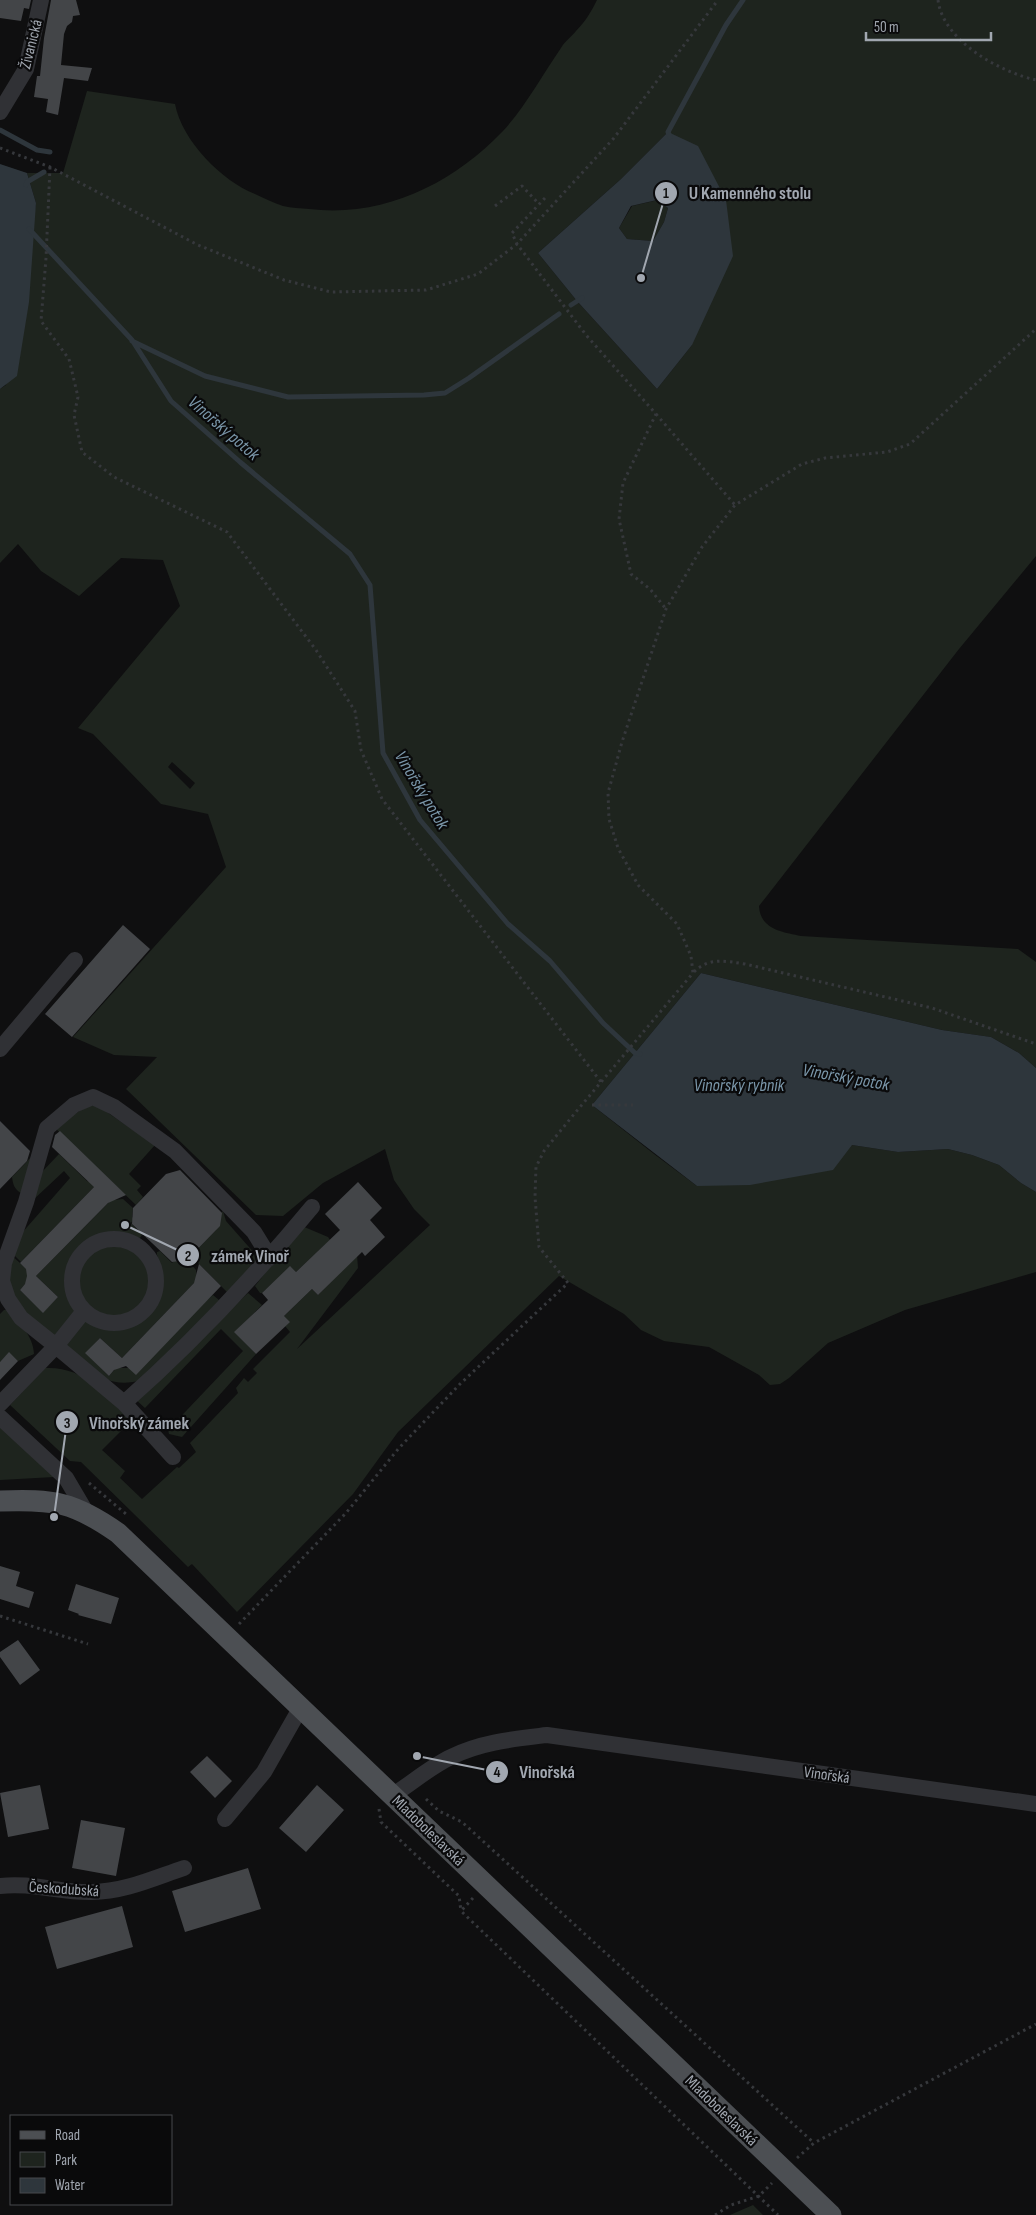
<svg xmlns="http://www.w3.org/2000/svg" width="1036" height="2215" viewBox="0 0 1036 2215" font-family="'Sofia Sans Condensed',sans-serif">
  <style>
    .green { fill: #1e241e; fill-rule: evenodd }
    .water { fill: #2e363c; fill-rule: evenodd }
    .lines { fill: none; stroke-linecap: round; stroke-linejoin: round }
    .stream { stroke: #2e363c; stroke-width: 5 }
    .building { fill: #434548 }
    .path { stroke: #36383c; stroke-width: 3; stroke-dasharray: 2.5 4; stroke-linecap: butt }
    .minor { stroke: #303135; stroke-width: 16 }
    .major { stroke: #4c4f53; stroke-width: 21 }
    .labels { text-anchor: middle; stroke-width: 4.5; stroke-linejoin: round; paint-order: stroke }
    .street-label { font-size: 16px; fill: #a1a7b0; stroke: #0a0a0b }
    .water-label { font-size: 18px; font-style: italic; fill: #7a96a9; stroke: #0a0a0b }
    .leader { fill: none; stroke: #a1a7b0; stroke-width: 2 }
    .callout-dot { fill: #a1a7b0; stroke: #0a0a0b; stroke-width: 2 }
    .mark-label { font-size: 15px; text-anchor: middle; font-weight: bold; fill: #111 }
    .callout-label { font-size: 18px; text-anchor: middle; font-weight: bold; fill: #a1a7b0; stroke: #0a0a0b; stroke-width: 4.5; stroke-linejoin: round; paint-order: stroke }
  </style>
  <rect width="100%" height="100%" fill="#0f0f10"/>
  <path class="green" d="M 597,0 L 1036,0 L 1036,556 L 959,649 L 759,906 C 760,929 782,932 801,936 L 1018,949 L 1036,962 L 1036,1068 L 1019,1053 L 991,1037 L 942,1030 L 701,973 L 592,1105 L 654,1154 L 697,1186 L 852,1145 L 898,1152 L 948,1149 L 972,1155 L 999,1165 L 1021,1183 L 1036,1192 L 1036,1272 L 905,1310 L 828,1343 L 789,1378 L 780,1384 L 770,1385 L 759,1375 L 709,1347 L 664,1341 L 641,1330 L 624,1314 L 559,1276 L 398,1432 L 353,1494 L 237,1612 L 192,1564 L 188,1567 L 81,1462 L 70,1461 L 10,1405 L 45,1368 C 84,1366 105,1394 129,1419 L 129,1423 L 102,1450 L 125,1471 L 120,1478 L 142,1499 L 177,1467 L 179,1468 L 196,1452 L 190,1443 L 238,1393 L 236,1388 L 244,1378 L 248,1382 L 257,1373 L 253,1369 L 290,1332 L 285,1326 L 284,1316 L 312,1289 L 318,1295 L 357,1255 L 358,1268 L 297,1349 L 430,1225 L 414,1209 L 394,1180 L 385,1149 L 323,1183 L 283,1216 L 256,1215 L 126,1089 L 157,1057 L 114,1055 L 73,1037 L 226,867 L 208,814 L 161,804 L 93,734 L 78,728 L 180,606 L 163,560 L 121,558 L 79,596 L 41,571 L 18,544 L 0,563 L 0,389 L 6,385 L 36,203 L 27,173 L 63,173 L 87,91 L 175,104 C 182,141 222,181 255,194 C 264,198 274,203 283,206 C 291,208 301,208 309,209 C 383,218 452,184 502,132 C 524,109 543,74 561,48 C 565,41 571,37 576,31 C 585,22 591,12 597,0 ZM 668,132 L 692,345 L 657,389 L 577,301 L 538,253 L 621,179 ZM 172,762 L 195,783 L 190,789 L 168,767 Z
    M 658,200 L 668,208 L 664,222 L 653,241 L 627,239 L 619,228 L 632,206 Z
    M 88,1105 L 98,1106 L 155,1145 L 129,1174 L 141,1186 L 137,1190 L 143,1197 L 136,1205 L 55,1128 Z
    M 59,1154 L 87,1181 L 97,1184 L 21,1262 L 13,1254 L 21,1234 L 70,1178 L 64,1171 L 32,1201 L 40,1174 Z
    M 33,1155 L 21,1193 C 14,1189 13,1184 12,1177 Z
    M 113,1198 L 114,1200 L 123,1199 L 133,1208 L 132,1217 L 134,1219 L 131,1223 L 142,1235 L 140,1238 C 131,1235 123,1232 113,1232 C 89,1234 69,1255 68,1279 C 68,1291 77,1301 76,1312 L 52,1340 L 9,1295 L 11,1255 L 28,1270 L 27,1282 L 20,1290 L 43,1312 L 58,1297 L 36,1276 Z
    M 223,1211 L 226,1221 L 256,1255 L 255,1268 L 142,1380 C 104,1391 87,1367 59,1344 L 86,1320 C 97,1322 106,1328 117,1327 C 145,1326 165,1302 162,1274 C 162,1267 159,1261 157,1255 L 157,1252 L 160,1251 L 172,1263 L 176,1259 L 178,1261 L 187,1260 L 196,1270 L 197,1280 L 122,1358 L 100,1338 L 86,1353 L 109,1376 L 116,1368 L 128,1368 L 213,1295 L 219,1300 L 227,1292 L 191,1256 L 216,1230 L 219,1215 Z
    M 302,1226 L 328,1237 L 330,1240 L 296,1272 L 290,1267 L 262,1293 L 260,1293 L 255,1286 Z
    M78 1280a38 38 0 1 1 76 0a38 38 0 1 1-76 0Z
    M 248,1293 L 262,1305 L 235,1332 L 256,1354 L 182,1437 L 169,1434 L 168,1430 L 243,1351 L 221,1329 L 145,1408 L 135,1399 Z
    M 4,1310 L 8,1310 C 19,1323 33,1335 34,1354 L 18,1361 L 9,1353 L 0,1362 L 0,1314 Z
    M 0,1427 L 54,1477 L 0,1480 Z
    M 753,2205 L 763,2215 L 730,2215 Z"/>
  <path class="water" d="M 668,132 L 698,146 L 726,200 L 733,256 L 692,345 L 657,389 L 577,301 L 538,253 L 621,179 ZM 657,200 L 668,208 L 664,222 L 653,241 L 627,239 L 619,228 L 631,206 Z
    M 0,164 L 27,173 L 36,203 L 29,302 L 17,376 L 0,389 Z
    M 701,973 L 942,1030 L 991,1037 L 1019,1053 L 1036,1068 L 1036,1192 L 1021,1183 L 999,1165 L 972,1155 L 948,1149 L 898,1152 L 852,1145 L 833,1170 L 750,1185 L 697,1186 L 592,1105 Z"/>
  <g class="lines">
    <path class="stream" d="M 0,130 L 37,150 L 50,152
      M 670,137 L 668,132 L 726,25 L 743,0
      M 26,185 L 27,182 L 44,172
      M 29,229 L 132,340 L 171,401 L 240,462 L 350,554 L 370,585 L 383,753 L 420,820 L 508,924 L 550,961 L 603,1023 L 635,1053 L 640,1054
      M 571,305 L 582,298
      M 132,341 L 205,376 L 288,397 L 424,395 L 445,393 L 469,378 L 559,314"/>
  </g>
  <path class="building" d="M 0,0 L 31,0 L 29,9 L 24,8 L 21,21 L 0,18 Z
    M 51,0 L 76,0 L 80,15 L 73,16 L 72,22 L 67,26 L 64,34 L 61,65 L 92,68 L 88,81 L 64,78 L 58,115 L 46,112 L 48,99 L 34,97 L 37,76 L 40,76 L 44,38 Z
    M 123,925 L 150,949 L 72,1037 L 45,1014 Z
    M 0,1121 L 30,1151 L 27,1161 L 0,1189 Z
    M 60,1131 L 126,1195 L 108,1203 L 36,1276 L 58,1297 L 43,1313 L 20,1290 L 25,1284 L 27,1276 L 26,1269 L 20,1263 L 94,1187 L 52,1147 L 55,1135 Z
    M 180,1170 L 222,1213 L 220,1226 L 187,1260 L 172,1262 L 132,1224 L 133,1208 L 166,1174 Z
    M 358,1182 L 382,1208 L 370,1220 L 385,1237 L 365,1256 L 362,1252 L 318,1295 L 312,1289 L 284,1316 L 290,1322 L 256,1354 L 234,1332 L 268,1300 L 262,1293 L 290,1266 L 296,1272 L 340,1230 L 325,1214 Z
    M 199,1264 L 221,1286 L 136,1375 L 126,1366 L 114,1370 L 109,1376 L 85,1353 L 100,1338 L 122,1358 L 194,1283 Z
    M 9,1352 L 18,1361 L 0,1380 L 0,1362 Z
    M 0,1566 L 20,1572 L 16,1586 L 34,1592 L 29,1608 L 0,1599 Z
    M 76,1584 L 119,1598 L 111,1624 L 78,1615 L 79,1614 L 68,1610 Z
    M 18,1640 L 40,1670 L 20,1685 L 0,1657 L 0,1652 Z
    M 207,1756 L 232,1781 L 215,1798 L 190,1772 Z
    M 40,1785 L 49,1829 L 8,1837 L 0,1793 Z
    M 317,1785 L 344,1810 L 306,1852 L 279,1828 Z
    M 81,1820 L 125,1828 L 116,1876 L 72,1868 Z
    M 248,1868 L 261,1909 L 185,1932 L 172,1891 Z
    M 122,1906 L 133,1947 L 57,1969 L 45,1927 Z"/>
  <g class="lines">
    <path class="path" d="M 938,0 C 943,41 1000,72 1036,80
      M 0,148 L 50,167 L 198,245 L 284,280 L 331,292 L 426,290 L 478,274 L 517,244 L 614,138 L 718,0
      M 50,167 L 46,258 L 41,321 L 69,359 L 78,397 L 74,415 L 82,452 L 114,477 L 227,532 L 316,650 L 355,711 L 361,750 L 382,799 L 601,1082
      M 545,198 L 512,233 L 517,244 L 586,335 L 656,414 L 623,483 L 619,519 L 631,574 L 650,589 L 666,609
      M 495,206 L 522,186 L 539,204
      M 656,414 L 735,505
      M 694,972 C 709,957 725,961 745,964 L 932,1008 L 1036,1044
      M 592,1105 L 633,1105
      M 89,1483 L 126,1514
      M 0,1616 L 88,1644
      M 239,1624 L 346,1513 L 399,1448 L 460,1384 L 568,1283 L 539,1247 L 535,1197 L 536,1167 L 544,1151 L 575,1113 L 693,973 L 691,956 L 677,924 L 638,885 L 618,848 L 609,819 L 608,793 L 622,742 L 666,609 L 702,547 L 735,505 L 802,464 L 825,458 L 887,452 L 910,444 L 1036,329
      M 426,1799 L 439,1811 L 462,1822 L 814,2143
      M 379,1809 L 381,1822 L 459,1896 L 461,1911
      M 473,1898 L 461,1911 L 778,2215
      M 797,2158 L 814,2143 L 1036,2024
      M 715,2215 L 731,2205 L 759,2196 L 772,2183"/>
    <path class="minor" d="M 0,112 L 26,69 L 41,0
      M 0,1049 L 75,960
      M72 1281a42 42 0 1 1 84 0a42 42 0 1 1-84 0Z
      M 84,1311 L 56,1346 L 124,1403 C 192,1343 254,1277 312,1207
      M 124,1403 L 173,1457
      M 0,1404 L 56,1346 L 21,1318 L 8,1299 L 2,1281 L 4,1263 L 26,1202 L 47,1128 L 74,1105 L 93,1097 L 114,1107 L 175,1151 L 254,1232 L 270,1258
      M 0,1417 L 66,1478 L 86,1512
      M 393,1795 C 412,1783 430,1767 451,1757 C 481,1742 514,1739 547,1735 L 1036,1804
      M 225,1819 L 264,1772 L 301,1707
      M 0,1886 C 31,1882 61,1893 92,1892 C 124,1892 154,1878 184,1868"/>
    <path class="major" d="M 0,1501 C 54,1499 74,1502 118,1533 L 831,2215"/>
  </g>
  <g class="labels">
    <g class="street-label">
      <text transform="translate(30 44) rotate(-76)" y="6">Živanická</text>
      <text transform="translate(827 1774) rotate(8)" y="6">Vinořská</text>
      <text transform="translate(429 1830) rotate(44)" y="6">Mladoboleslavská</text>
      <text transform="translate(64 1888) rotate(4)" y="6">Českodubská</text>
      <text transform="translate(722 2110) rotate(44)" y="6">Mladoboleslavská</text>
    </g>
    <g class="water-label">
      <text transform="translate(224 428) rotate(41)" y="6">Vinořský potok</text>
      <text transform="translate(422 790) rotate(59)" y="6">Vinořský potok</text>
      <text transform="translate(846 1077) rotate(10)" y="6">Vinořský potok</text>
      <text x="739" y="1091">Vinořský rybník</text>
    </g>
  </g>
  <path class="leader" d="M641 278L666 193M125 1225L188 1255M54 1517L67 1422M417 1756L497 1772"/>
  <g class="callout-dot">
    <circle cx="641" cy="278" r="5"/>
    <circle cx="125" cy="1225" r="5"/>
    <circle cx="54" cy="1517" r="5"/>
    <circle cx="417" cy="1756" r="5"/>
    <circle cx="666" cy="193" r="12"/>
    <circle cx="188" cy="1255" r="12"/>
    <circle cx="67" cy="1422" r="12"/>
    <circle cx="497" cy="1772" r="12"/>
  </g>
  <g class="mark-label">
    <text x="666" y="198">1</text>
    <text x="188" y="1261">2</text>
    <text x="67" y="1428">3</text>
    <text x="497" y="1777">4</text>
  </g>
  <g class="callout-label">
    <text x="750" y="199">U Kamenného stolu</text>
    <text x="250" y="1262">zámek Vinoř</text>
    <text x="139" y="1429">Vinořský zámek</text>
    <text x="547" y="1778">Vinořská</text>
  </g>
  <rect x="10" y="2115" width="162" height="90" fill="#0a0a0b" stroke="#46494d"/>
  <rect x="20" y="2131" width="25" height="8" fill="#4c4f53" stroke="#46494d"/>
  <text x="55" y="2140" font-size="15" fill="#a1a7b0">Road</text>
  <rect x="20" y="2152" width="25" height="15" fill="#1e241e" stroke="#46494d"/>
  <text x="55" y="2165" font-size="15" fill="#a1a7b0">Park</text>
  <rect x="20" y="2178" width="25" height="15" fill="#2e363c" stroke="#46494d"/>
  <text x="55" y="2190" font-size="15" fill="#a1a7b0">Water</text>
  <path d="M866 32v8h125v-8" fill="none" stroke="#a1a7b0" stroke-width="2.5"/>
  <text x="874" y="32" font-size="15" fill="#a1a7b0" stroke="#0a0a0b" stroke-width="4" paint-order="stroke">50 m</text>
</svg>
